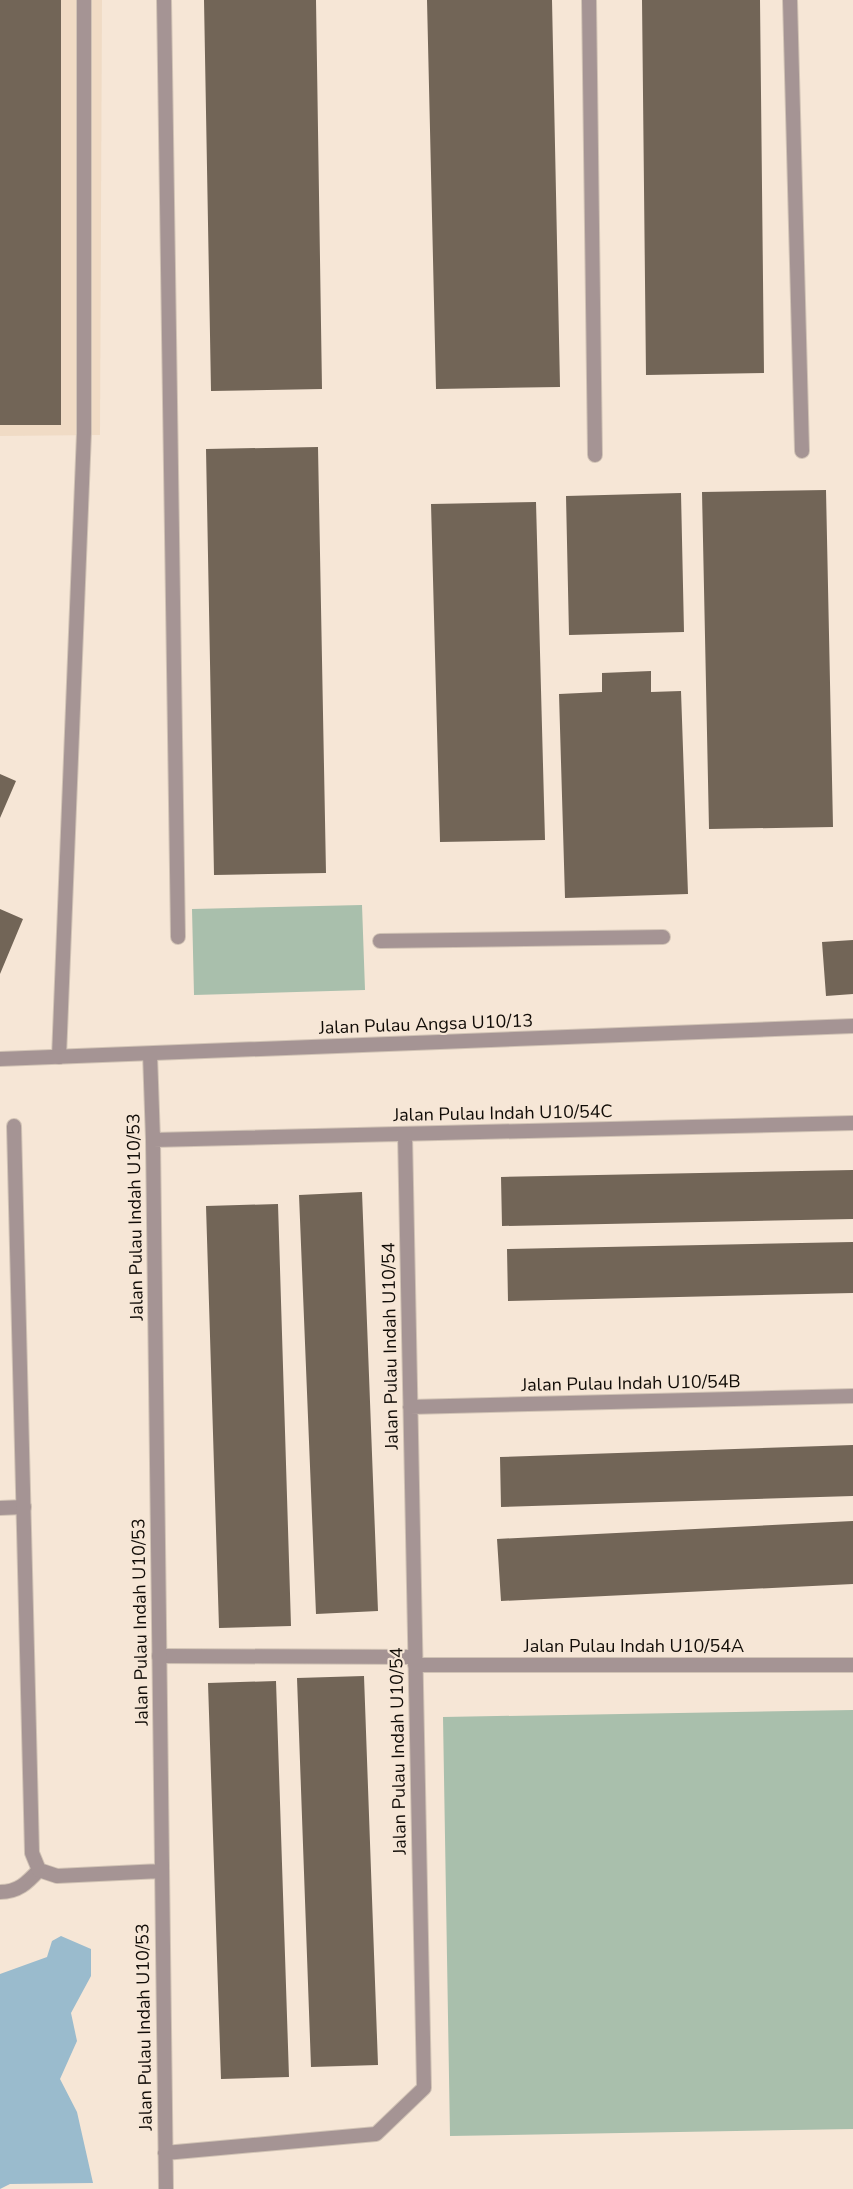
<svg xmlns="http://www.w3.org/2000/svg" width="853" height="2189" viewBox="0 0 853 2189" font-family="'Nunito Sans',sans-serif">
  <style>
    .built { fill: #f0dbc5 }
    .green { fill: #a9bfac }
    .water { fill: #9abbcd }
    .building { fill: #726557 }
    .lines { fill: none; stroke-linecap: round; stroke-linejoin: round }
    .service-casing { stroke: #d1c3b5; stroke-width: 16 }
    .minor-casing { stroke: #d1c3b5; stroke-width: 16 }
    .tertiary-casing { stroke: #d1c3b5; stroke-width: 16 }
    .service { stroke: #a59494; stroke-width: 14 }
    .minor { stroke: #a59494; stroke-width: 14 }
    .tertiary { stroke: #a59494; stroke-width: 14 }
    .labels { text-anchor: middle; stroke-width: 4.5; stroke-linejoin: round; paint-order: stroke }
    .street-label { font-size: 18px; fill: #110c07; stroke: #f6e6d6 }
  </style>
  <rect width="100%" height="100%" fill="#f6e6d6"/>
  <path class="built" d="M 0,0 L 102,0 L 100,435 L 0,436 Z"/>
  <path class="green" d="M 362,905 L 365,990 L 194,995 L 192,909 Z
    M 853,1710 L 853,2129 L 450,2136 L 443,1717 Z"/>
  <path class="water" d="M 61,1936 L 91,1949 L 91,1976 L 71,2013 L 77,2041 L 60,2079 L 77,2112 L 93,2183 L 10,2184 L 0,2189 L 0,1974 L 47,1957 L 52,1941 Z"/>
  <path class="building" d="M 0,0 L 61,0 L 61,425 L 0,425 Z
    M 204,0 L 316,0 L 322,389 L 211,391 Z
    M 427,0 L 552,0 L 560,387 L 436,389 Z
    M 642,0 L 760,0 L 764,373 L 646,375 Z
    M 318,447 L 326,873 L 214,875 L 206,449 Z
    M 826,490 L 833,827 L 709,829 L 702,492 Z
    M 681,493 L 684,632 L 569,635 L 566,496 Z
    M 536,502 L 545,840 L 440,842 L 431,504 Z
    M 651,671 L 651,692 L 681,691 L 688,894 L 565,898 L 559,694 L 602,692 L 602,673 Z
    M 0,774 L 16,781 L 0,818 Z
    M 0,909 L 23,919 L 0,974 Z
    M 853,940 L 853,994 L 826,996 L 822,942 Z
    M 853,1170 L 853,1219 L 502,1226 L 501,1177 Z
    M 362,1192 L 378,1611 L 316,1614 L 299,1195 Z
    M 278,1204 L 291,1626 L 219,1628 L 206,1206 Z
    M 853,1242 L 853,1293 L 508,1301 L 507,1249 Z
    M 853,1445 L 853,1496 L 501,1507 L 500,1457 Z
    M 853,1521 L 853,1584 L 501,1601 L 497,1539 Z
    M 364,1676 L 378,2065 L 311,2067 L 297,1678 Z
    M 276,1681 L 289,2077 L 221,2079 L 208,1683 Z"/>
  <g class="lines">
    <g class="service-casing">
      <path id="service" d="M 164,0 L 178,937
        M 589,0 L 595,455
        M 790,0 L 802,451
        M 380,941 L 663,937
        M 59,1057 L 84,433 L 84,0
        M 0,1508 L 24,1507
        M 159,1656 L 415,1657
        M 0,1892 C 18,1892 27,1883 39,1870"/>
    </g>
    <g class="minor-casing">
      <path id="minor" d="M 150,1054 L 153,1140 L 166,2189
        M 14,1126 L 32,1853 L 39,1870 L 57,1876 L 161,1871
        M 153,1140 L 853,1123
        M 410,1407 L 853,1396
        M 415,1665 L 853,1665
        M 165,2153 L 376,2134 L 424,2088 L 405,1134"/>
    </g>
    <g class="tertiary-casing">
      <path id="tertiary" d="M 0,1059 L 853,1026"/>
    </g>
    <use href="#service" class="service"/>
    <use href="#minor" class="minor"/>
    <use href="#tertiary" class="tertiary"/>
  </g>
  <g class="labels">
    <g class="street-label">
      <text transform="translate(426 1024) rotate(-2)" y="6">Jalan Pulau Angsa U10/13</text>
      <text transform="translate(503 1113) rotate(-1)" y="6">Jalan Pulau Indah U10/54C</text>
      <text transform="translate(135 1217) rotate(-91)" y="6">Jalan Pulau Indah U10/53</text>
      <text transform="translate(390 1346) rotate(-91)" y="6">Jalan Pulau Indah U10/54</text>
      <text transform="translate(631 1383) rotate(-1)" y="6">Jalan Pulau Indah U10/54B</text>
      <text transform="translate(140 1622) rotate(-91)" y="6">Jalan Pulau Indah U10/53</text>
      <text x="634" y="1652">Jalan Pulau Indah U10/54A</text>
      <text transform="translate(398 1751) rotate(-91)" y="6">Jalan Pulau Indah U10/54</text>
      <text transform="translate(144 2027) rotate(-91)" y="6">Jalan Pulau Indah U10/53</text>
    </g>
  </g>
</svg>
